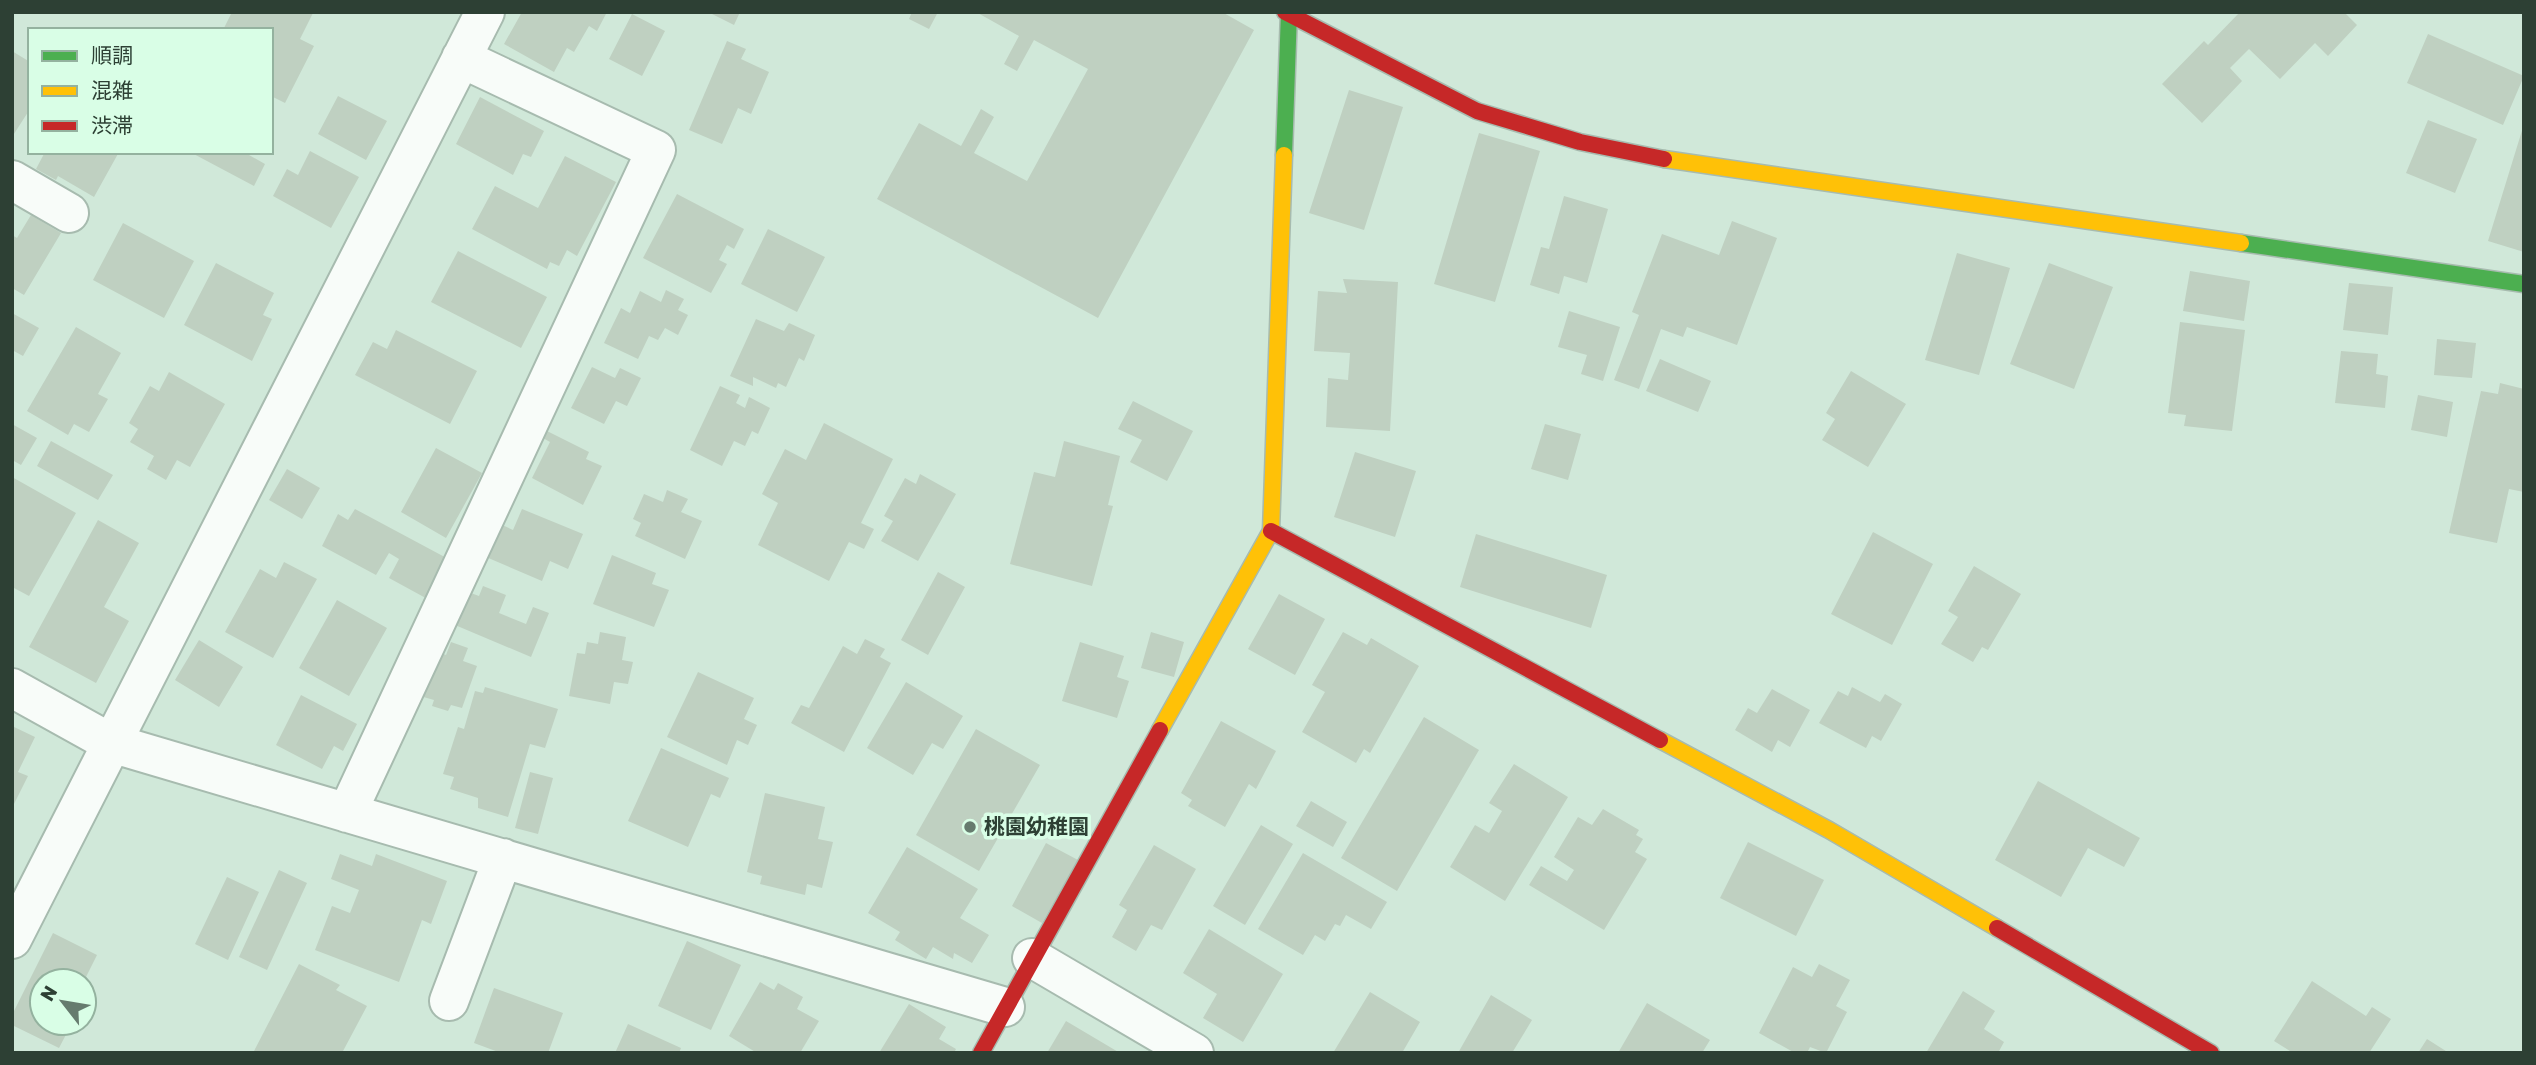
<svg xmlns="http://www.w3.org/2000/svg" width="2536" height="1065" viewBox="0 0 2536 1065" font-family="Rubik,'Noto Sans JP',sans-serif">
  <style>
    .building { fill: #bfd0c1 }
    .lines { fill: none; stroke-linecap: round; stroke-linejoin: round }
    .street-casing { stroke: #a7bbaf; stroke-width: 42 }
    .fast-casing { stroke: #a7bbaf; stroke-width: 19 }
    .slow-casing { stroke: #a7bbaf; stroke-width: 19 }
    .jam-casing { stroke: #a7bbaf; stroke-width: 19 }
    .street { stroke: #f8fcf9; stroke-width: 38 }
    .fast { stroke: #4caf50; stroke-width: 16 }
    .slow { stroke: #ffc107; stroke-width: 16 }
    .jam { stroke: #c62828; stroke-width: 16 }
    .poi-dot { fill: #667b6e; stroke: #d9fee6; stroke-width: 2.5 }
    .labels { text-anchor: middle; stroke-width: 7; stroke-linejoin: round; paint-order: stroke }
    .poi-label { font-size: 21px; font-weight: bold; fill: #2d4034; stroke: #d9fee6; text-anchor: start }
  </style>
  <rect width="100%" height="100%" fill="#d0e8d9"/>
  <path class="building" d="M 232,12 L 313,13 L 300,39 L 314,46 L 285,103 L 271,96 L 271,30 L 223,30 Z
    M 522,12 L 607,12 L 597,31 L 589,26 L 574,52 L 567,48 L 554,72 L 504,44 Z
    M 708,12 L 740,12 L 734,25 Z
    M 912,12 L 938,12 L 929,29 L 909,19 Z
    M 976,12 L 1222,12 L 1254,30 L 1098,318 L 877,199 L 919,123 L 961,146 L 981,109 L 994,117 L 974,153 L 1027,181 L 1088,69 L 1034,40 L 1017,71 L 1004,64 L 1019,36 Z
    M 2240,12 L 2344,12 L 2357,25 L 2328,56 L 2315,43 L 2280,79 L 2249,49 L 2230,68 L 2242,81 L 2202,123 L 2162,84 L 2204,41 L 2208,45 Z
    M 632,14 L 665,31 L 642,76 L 609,59 Z
    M 2428,34 L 2524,76 L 2503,125 L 2407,83 Z
    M 727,41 L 746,49 L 741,59 L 769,72 L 751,114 L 738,108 L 722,144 L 689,130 Z
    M 12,51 L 30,62 L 30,109 L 12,137 Z
    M 1349,90 L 1403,107 L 1364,230 L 1309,213 Z
    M 338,96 L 387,121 L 366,160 L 318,134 Z
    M 480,97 L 544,131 L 531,157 L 523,154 L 513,175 L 456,144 Z
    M 2428,120 L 2477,139 L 2455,193 L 2406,173 Z
    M 2524,124 L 2524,252 L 2488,241 Z
    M 1479,133 L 1540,151 L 1495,302 L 1434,284 Z
    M 310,151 L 359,177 L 331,228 L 273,196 L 287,169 L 298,175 Z
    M 45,152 L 119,152 L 94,197 L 58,176 L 56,180 L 36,169 Z
    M 190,152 L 250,152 L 249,155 L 265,164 L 254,186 Z
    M 565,156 L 616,182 L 577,256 L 567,250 L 559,266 L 550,262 L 547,269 L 472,229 L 495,186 L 538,208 Z
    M 677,194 L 744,229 L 734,249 L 727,245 L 719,260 L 727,264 L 711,293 L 643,258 Z
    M 1564,196 L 1608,209 L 1587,283 L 1564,276 L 1559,294 L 1530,285 L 1541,247 L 1549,249 Z
    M 31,215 L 61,233 L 24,295 L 12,288 L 12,235 L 17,238 Z
    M 1732,221 L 1777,238 L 1737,345 L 1687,327 L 1683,337 L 1661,329 L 1639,389 L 1614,380 L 1639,315 L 1632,312 L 1662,234 L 1719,255 Z
    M 123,223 L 194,261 L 164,318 L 93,280 Z
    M 768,229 L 825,257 L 797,312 L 741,284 Z
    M 458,251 L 547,297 L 521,348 L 431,302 Z
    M 1957,253 L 2010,268 L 1979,375 L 1925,360 Z
    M 216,263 L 274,293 L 263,315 L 272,319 L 252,361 L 184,325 Z
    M 2049,263 L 2113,287 L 2074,389 L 2010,364 Z
    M 2190,271 L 2250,281 L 2244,321 L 2183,311 Z
    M 1343,279 L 1398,282 L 1390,431 L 1326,427 L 1328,378 L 1348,380 L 1350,353 L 1314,351 L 1318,291 L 1347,293 Z
    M 2349,283 L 2393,287 L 2388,335 L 2343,330 Z
    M 666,290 L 684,299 L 678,310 L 688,315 L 678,335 L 665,328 L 658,340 L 649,336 L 638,359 L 604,343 L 621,308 L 630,313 L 640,291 L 661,302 Z
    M 1569,311 L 1620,327 L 1603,381 L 1581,374 L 1587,355 L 1558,347 Z
    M 12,313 L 39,328 L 23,356 L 12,350 Z
    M 756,319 L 784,331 L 789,323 L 815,335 L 804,361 L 799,358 L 786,387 L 778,383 L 776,388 L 753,377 L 753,386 L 730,376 Z
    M 2180,322 L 2245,330 L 2232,431 L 2184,426 L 2186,415 L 2168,413 Z
    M 76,327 L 121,353 L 98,394 L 108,399 L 89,432 L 74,424 L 68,435 L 27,411 Z
    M 396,330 L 477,371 L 450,424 L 355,375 L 373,342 L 387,349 Z
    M 2437,339 L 2476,343 L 2472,378 L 2434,375 Z
    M 2341,351 L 2378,354 L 2376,374 L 2388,376 L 2385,408 L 2335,403 Z
    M 1660,359 L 1711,381 L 1698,412 L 1646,391 Z
    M 592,367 L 615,378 L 620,368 L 641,378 L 627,406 L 616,401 L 604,424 L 571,408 Z
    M 1851,371 L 1906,404 L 1868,467 L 1822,440 L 1835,419 L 1826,413 Z
    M 169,372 L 225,404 L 190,467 L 177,460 L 166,480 L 147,469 L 154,456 L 130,442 L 138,429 L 129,423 L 150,386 L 159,391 Z
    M 2500,383 L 2524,389 L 2524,492 L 2509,489 L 2497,543 L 2449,533 L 2481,391 L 2498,394 Z
    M 720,386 L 740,395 L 736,403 L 745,408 L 749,397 L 770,408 L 758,434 L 752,431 L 745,446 L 734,441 L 722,466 L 690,450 Z
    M 2418,395 L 2453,402 L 2447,437 L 2411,430 Z
    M 1133,401 L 1193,431 L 1167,481 L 1130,462 L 1142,440 L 1118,429 Z
    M 824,423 L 893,459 L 861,523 L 874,529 L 864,549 L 849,542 L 829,581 L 758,545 L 778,503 L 762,494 L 785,449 L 806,460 Z
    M 12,424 L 37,438 L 21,465 L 12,460 Z
    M 1545,424 L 1581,434 L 1568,480 L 1531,469 Z
    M 547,431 L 589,452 L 586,459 L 602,466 L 583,505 L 532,478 L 550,442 L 543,438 Z
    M 51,441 L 113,475 L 98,500 L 37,466 Z
    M 1064,441 L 1120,456 L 1108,505 L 1113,506 L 1092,586 L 1010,564 L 1034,472 L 1055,477 Z
    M 436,448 L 482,473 L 446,538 L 401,512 Z
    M 1355,452 L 1416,471 L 1395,537 L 1334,517 Z
    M 287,469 L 320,488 L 302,519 L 269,500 Z
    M 920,474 L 956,494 L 918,561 L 881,541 L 893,521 L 884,516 L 905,478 L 916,484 Z
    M 12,477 L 76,513 L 29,596 L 14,588 L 12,591 Z
    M 667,490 L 688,499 L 681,512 L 702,521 L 685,559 L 635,536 L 641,523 L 633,519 L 644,494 L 663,502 Z
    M 355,509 L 454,562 L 433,602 L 389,578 L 399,559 L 389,553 L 376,575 L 322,546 L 338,514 L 348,520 Z
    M 522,509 L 583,534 L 568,569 L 550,561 L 542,581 L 486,557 L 500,524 L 513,530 Z
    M 98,520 L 139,543 L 104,607 L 129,621 L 96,683 L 29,647 Z
    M 1873,532 L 1933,564 L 1892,645 L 1831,614 Z
    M 1476,534 L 1607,575 L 1591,628 L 1460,587 Z
    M 612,555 L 656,573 L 652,584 L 669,590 L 654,627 L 593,604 Z
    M 284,562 L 317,579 L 273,658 L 225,632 L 260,569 L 276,578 Z
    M 1974,566 L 2021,594 L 1988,650 L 1982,647 L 1973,662 L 1941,644 L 1958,617 L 1948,611 Z
    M 938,572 L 965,587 L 928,655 L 901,640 Z
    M 483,586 L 506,595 L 499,613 L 526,624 L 533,607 L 549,613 L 531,657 L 455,625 L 468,592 L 479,596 Z
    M 1279,594 L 1325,619 L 1295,675 L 1248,649 Z
    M 337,600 L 387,628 L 349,696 L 299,668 Z
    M 600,632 L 626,637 L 622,660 L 633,662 L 628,684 L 614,682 L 610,704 L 569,696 L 577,653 L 585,654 L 587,642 L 598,644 Z
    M 1151,632 L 1184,642 L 1174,677 L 1141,668 Z
    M 1343,632 L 1367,645 L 1371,638 L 1419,666 L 1370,753 L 1364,749 L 1356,763 L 1302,732 L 1325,692 L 1312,685 Z
    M 865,639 L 885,649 L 880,657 L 891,663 L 844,752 L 791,723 L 801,705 L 809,708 L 843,646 L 857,654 Z
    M 199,640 L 243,667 L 219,707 L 175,680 Z
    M 451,642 L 468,648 L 463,661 L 477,666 L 462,708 L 451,705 L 448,711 L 432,706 L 434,700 L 420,696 L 436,651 L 446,655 Z
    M 1080,642 L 1124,656 L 1117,677 L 1129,681 L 1117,718 L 1062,701 Z
    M 698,672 L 754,698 L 744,719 L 757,725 L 748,745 L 737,740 L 727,765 L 667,737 Z
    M 906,682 L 963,716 L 943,749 L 932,743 L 913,775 L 867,748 Z
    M 485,687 L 558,709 L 545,748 L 530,744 L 508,817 L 478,808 L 478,798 L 450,789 L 454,777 L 443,774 L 458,727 L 464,729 L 475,691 L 483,693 Z
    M 1852,687 L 1880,702 L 1885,694 L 1902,704 L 1881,741 L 1872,736 L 1866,748 L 1819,723 L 1838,691 L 1848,696 Z
    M 1772,689 L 1810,710 L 1790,747 L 1778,740 L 1772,752 L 1735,730 L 1748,708 L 1757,713 Z
    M 301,695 L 357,724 L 343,751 L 334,746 L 322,769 L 276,745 Z
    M 1424,717 L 1479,750 L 1397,891 L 1341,858 Z
    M 1221,721 L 1276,751 L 1256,789 L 1249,784 L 1225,827 L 1188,806 L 1192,800 L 1181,793 Z
    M 12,726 L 35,737 L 18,772 L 28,776 L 12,808 Z
    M 976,729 L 1040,765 L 979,871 L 916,835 Z
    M 661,748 L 729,778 L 720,798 L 711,794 L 688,847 L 628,821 Z
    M 1514,764 L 1568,797 L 1505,901 L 1450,867 L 1475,825 L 1489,833 L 1502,811 L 1489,803 Z
    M 530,772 L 553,778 L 538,834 L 515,828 Z
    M 2038,781 L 2140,838 L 2124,867 L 2088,848 L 2061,897 L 1995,860 Z
    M 765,793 L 825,807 L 818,839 L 833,842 L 822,888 L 807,884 L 805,895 L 760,884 L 762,876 L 747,872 Z
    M 1311,801 L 1347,822 L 1333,847 L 1296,826 Z
    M 1603,809 L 1639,830 L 1636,835 L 1643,839 L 1635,852 L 1647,859 L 1604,930 L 1529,885 L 1541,866 L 1567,881 L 1574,870 L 1554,857 L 1578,817 L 1592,825 Z
    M 1261,825 L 1293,844 L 1245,925 L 1213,906 Z
    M 1748,842 L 1824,880 L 1796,936 L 1720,898 Z
    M 1046,843 L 1078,860 L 1042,923 L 1012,906 Z
    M 1154,845 L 1196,869 L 1162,930 L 1151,925 L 1136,951 L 1112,937 L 1127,910 L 1119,905 Z
    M 907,847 L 978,889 L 960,918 L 989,935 L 972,963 L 954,953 L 953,959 L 933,947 L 926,959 L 895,940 L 900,932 L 868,913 Z
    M 1303,853 L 1387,902 L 1371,929 L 1346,915 L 1340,926 L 1335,924 L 1325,941 L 1315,935 L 1303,955 L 1258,929 Z
    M 340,854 L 372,866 L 376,854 L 447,881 L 431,924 L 422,920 L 399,982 L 315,950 L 332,906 L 350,913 L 359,890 L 331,879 Z
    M 279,870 L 307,883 L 267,970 L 239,957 Z
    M 227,877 L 259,892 L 228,960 L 195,944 Z
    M 1209,929 L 1283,974 L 1243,1042 L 1203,1018 L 1217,994 L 1183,973 Z
    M 53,933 L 97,955 L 84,981 L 42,981 L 42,1023 L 72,1023 L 59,1048 L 12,1025 L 12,1015 Z
    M 687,941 L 741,965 L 711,1030 L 658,1006 Z
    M 299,964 L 340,985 L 336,990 L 367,1006 L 342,1053 L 253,1053 Z
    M 1819,964 L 1850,980 L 1836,1006 L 1847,1012 L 1826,1053 L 1810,1047 L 1807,1053 L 1795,1053 L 1759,1033 L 1793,967 L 1812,977 Z
    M 2312,981 L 2366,1016 L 2372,1007 L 2391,1019 L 2369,1053 L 2293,1053 L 2274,1041 Z
    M 760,982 L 774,990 L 778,983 L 803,997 L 797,1009 L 819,1021 L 800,1053 L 757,1053 L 729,1036 Z
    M 494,988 L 563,1013 L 548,1053 L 501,1053 L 474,1043 Z
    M 1963,991 L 1995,1011 L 1984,1029 L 2004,1042 L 1998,1053 L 1926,1053 Z
    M 1370,992 L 1420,1022 L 1402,1053 L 1333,1053 Z
    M 1491,995 L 1532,1020 L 1512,1053 L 1458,1053 Z
    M 1647,1003 L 1710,1040 L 1702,1053 L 1618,1053 Z
    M 909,1004 L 946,1027 L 939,1039 L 956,1049 L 954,1053 L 879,1053 Z
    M 1066,1021 L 1120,1053 L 1047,1053 Z
    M 628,1024 L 681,1048 L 679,1053 L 615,1053 Z
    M 2427,1039 L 2449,1053 L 2418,1053 Z"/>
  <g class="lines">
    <g class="street-casing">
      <path id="street" d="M 12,180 L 69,213
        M 12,688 L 111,743 L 1005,1007
        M 347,813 L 656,150 L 461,58
        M 12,939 L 485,12
        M 1032,958 L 1194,1053
        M 449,1001 L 503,858"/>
    </g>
    <g class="fast-casing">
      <path id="fast" d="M 1284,155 L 1289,12
        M 2241,243 L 2524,284"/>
    </g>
    <g class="slow-casing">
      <path id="slow" d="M 1664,159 L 2241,243
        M 1160,730 L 1271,531 L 1284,155
        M 1660,740 L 1829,830 L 1997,928"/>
    </g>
    <g class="jam-casing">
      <path id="jam" d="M 1285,12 L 1477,111 L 1580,142 L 1664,159
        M 1271,531 L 1660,740
        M 1997,928 L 2211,1053
        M 981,1053 L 1160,730"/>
    </g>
    <use href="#street" class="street"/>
    <use href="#fast" class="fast"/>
    <use href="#slow" class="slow"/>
    <use href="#jam" class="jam"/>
  </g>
  <circle class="poi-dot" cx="970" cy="827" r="7"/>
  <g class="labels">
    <g class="poi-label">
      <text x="984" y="834">桃園幼稚園</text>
    </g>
  </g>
  <rect width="2536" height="1065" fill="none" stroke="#2d4034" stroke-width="28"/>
  <rect x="28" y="28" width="245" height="126" fill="#d9fee6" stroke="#94b29f" stroke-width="2"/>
  <rect x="42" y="51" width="35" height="10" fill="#4caf50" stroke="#94b29f" stroke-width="2"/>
  <text x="91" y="63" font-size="21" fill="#2d4034">順調</text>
  <rect x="42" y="86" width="35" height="10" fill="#ffc107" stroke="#94b29f" stroke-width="2"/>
  <text x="91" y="98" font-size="21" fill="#2d4034">混雑</text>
  <rect x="42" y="121" width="35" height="10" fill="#c62828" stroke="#94b29f" stroke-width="2"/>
  <text x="91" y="133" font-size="21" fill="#2d4034">渋滞</text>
  <g transform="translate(63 1002) rotate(301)"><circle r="33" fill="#d9fee6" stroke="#94b29f" stroke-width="2"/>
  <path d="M0-5L12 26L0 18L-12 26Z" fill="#667b6e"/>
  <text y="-10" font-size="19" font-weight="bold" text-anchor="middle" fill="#2d4034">N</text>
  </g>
</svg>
